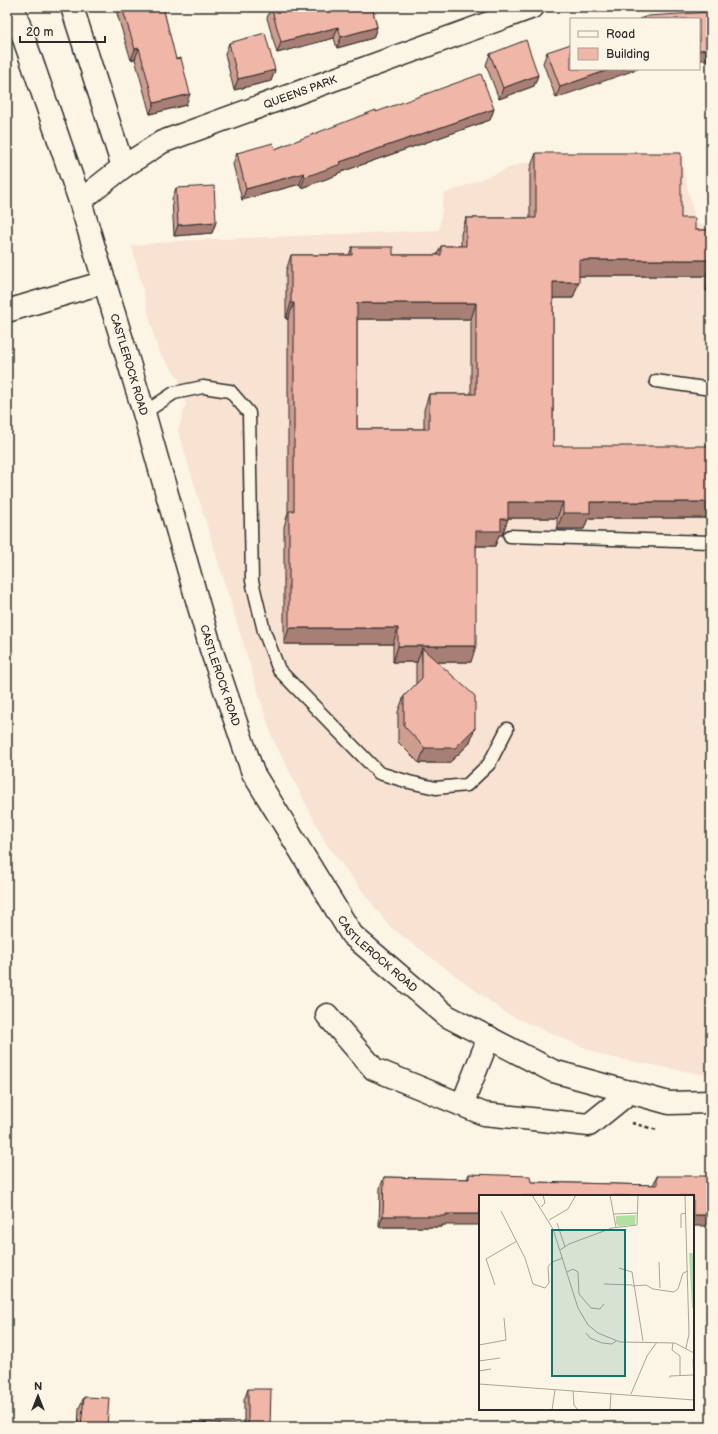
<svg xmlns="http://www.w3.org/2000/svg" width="718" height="1434" viewBox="0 0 718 1434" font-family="'Balsamiq Sans',sans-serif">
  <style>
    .built { fill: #f8e2d2 }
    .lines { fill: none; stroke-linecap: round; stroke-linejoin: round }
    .service-casing { stroke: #2b2b2b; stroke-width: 15 }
    .minor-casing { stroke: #2b2b2b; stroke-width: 25 }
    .primary-casing { stroke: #2b2b2b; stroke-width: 25 }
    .path { stroke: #2b2b2b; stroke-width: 2.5; stroke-dasharray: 4 3; stroke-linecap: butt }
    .service { stroke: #fcf5e5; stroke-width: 12 }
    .minor { stroke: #fcf5e5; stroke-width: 22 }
    .primary { stroke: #fcf5e5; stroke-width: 22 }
    .wall { fill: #ce9d90; stroke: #2b2b2b; fill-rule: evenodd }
    .shaded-wall { fill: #a87f75; stroke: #2b2b2b }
    .building { fill: #f0b6a7; stroke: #2b2b2b; fill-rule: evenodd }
    .labels { text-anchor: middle; stroke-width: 3; stroke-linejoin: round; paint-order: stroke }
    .street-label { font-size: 11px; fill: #2b2b2b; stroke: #fcf5e5 }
    .inset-road { fill: none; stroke: #a8a49b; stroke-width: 1 }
    .view { fill: #0f766e; fill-opacity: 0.15; stroke: #0f766e; stroke-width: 2 }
    .inset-edge { fill: none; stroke: #2b2b2b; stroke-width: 2 }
  </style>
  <rect width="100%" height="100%" fill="#fcf5e5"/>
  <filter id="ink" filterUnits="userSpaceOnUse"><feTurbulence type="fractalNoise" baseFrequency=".025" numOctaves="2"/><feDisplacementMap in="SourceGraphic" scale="8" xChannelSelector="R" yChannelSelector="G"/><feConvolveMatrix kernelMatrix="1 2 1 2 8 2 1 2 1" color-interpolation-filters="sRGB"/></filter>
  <g filter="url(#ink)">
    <path class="built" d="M 680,156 L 696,224 L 711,225 L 711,1076 L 604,1056 L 507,1014 L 389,926 L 325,842 L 272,737 L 178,431 L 186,404 L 178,377 L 158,351 L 132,246 L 173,241 L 439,230 L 444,194 L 522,163 Z"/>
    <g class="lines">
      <g class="service-casing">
        <path id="service" d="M 656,381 L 711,389
          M 144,413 L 174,393 L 203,387 L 230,391 L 249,413 L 252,581 L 264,631 L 279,670 L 379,773 L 409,782 L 436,788 L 467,785 L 489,764 L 507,729
          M 510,536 L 711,542"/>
      </g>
      <g class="minor-casing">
        <g id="minor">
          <path d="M 72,7 L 123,167"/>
          <path id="s1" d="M 80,201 L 123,167 L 162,142 L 533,7"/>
          <path d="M 7,311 L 105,282"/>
          <path d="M 327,1015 L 374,1069 L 484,1114 L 589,1125 L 630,1092"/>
          <path d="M 462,1105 L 489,1037"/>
        </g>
      </g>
      <g class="primary-casing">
        <g id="primary">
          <path id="s2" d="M 13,7 L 80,201 L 144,413 L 211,649 L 253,773 L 352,935 L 447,1016 L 553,1071 L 669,1103 L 711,1102"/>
        </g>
      </g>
      <path class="path" d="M 632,1123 L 657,1130"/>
      <use href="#service" class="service"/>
      <use href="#minor" class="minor"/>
      <use href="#primary" class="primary"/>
    </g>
    <path class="wall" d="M 115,7 L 163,7 L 186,105 L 150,114 L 135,59 L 131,60 Z
      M 271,7 L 372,7 L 377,27 L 373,38 L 337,48 L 334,38 L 277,53 L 267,18 Z
      M 229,43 L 275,70 L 271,81 L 234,90 L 225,54 Z
      M 547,52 L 571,69 L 556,98 L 543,63 Z
      M 490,54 L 538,75 L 534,86 L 499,99 L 486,65 Z
      M 494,109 L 490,120 L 338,173 L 337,175 L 301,188 L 300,184 L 242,200 L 233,164 L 237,153 L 275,149 L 376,112 Z
      M 536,153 L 681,218 L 695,230 L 711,230 L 711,291 L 706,291 L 706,276 L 579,276 L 573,298 L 553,298 L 553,446 L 711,518 L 588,518 L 584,529 L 557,529 L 557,518 L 508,518 L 502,535 L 499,535 L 495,546 L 476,546 L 471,662 L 437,662 L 475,728 L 469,744 L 449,763 L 419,763 L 398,742 L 398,712 L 404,696 L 416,684 L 416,664 L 417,662 L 393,662 L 393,644 L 284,644 L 284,527 L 288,513 L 288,319 L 286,319 L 286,271 L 291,255 L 349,255 L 352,247 L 393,255 L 437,255 L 441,246 L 461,246 L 461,234 L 466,218 L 530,218 L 530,169 ZM 357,319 L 471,319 L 471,394 L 429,394 L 424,410 L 424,429 L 357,429 Z
      M 176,188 L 216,222 L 212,233 L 174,236 L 172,199 Z
      M 469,1174 L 531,1182 L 653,1185 L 657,1176 L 693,1196 L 442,1225 L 442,1227 L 379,1227 L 380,1188 L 384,1177 L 467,1179 Z
      M 248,1389 L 270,1427 L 176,1427 L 178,1421 L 244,1425 L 244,1400 Z
      M 84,1397 L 107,1427 L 39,1427 L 40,1424 L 78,1427 L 79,1408 Z"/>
    <path class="shaded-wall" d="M 384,7 L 394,7 L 382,10 Z
      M 338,27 L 334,38 L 277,53 L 281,42 Z
      M 377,27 L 373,38 L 337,48 L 341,37 Z
      M 139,48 L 135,59 L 131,60 L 135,49 Z
      M 711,49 L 711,60 L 699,60 L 699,50 Z
      M 611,69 L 638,69 L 556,98 L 560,87 Z
      M 275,70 L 271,81 L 234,90 L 238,79 Z
      M 538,75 L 534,86 L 499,99 L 503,88 Z
      M 190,94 L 186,105 L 150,114 L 154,103 Z
      M 494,109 L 490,120 L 338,173 L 337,175 L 301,188 L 305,177 L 340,162 Z
      M 304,173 L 300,184 L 242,200 L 246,189 Z
      M 216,222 L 212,233 L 174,236 L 178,225 Z
      M 579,260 L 711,260 L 711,261 L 706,276 L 573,276 Z
      M 711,277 L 711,291 L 706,291 Z
      M 553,282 L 579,282 L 573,298 L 547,298 Z
      M 291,303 L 294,303 L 288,319 L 286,319 Z
      M 357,303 L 476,303 L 471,319 L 351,319 Z
      M 508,502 L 563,502 L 557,518 L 502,518 Z
      M 590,502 L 711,502 L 711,518 L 588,518 L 584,529 L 557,529 L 563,513 Z
      M 501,519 L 508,519 L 502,535 L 499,535 L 495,546 L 471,546 L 476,531 Z
      M 289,628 L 398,628 L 393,644 L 284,644 Z
      M 398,646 L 476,646 L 471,662 L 422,662 L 422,648 L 417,662 L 393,662 Z
      M 475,728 L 469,744 L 449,763 L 419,763 L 425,748 Z
      M 446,1214 L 480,1214 L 480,1225 L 442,1225 L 442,1227 L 379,1227 L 383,1216 Z
      M 693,1215 L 711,1215 L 711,1226 L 693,1226 Z"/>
    <path class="building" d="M 122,7 L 163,7 L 176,59 L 181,58 L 190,94 L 154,103 L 139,48 L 135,49 Z
      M 271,7 L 372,7 L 377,27 L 341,37 L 338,27 L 281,42 Z
      M 711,12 L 711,49 L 699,50 L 699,19 L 639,19 L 648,16 Z
      M 265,33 L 275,70 L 238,79 L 229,43 Z
      M 526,40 L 538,75 L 503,88 L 490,54 Z
      M 571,44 L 571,69 L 611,69 L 560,87 L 547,52 Z
      M 481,74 L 494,109 L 340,162 L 341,164 L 305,177 L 304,173 L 246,189 L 237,153 L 273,143 L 275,149 L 376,110 L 376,112 Z
      M 536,153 L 681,153 L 681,218 L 695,218 L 695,230 L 711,230 L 711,260 L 579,260 L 579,282 L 553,282 L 553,446 L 711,446 L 711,502 L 590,502 L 590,513 L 563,513 L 563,502 L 508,502 L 508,519 L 501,519 L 501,531 L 476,531 L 476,646 L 398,646 L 398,628 L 289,628 L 289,511 L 294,511 L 294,303 L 291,303 L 291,255 L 352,255 L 352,247 L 393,247 L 393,255 L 441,255 L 441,246 L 466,246 L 466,218 L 536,218 ZM 357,303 L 476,303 L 476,394 L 429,394 L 429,429 L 357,429 Z
      M 214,186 L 216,222 L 178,225 L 176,188 Z
      M 422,648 L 475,696 L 475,728 L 455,748 L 425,748 L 404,726 L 404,696 L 422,678 Z
      M 469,1174 L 530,1176 L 531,1182 L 657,1185 L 657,1176 L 711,1176 L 711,1215 L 693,1215 L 693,1196 L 480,1196 L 480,1214 L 446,1214 L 446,1216 L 383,1216 L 384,1177 L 469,1179 Z
      M 248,1389 L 271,1389 L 270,1427 L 178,1427 L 178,1421 L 248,1425 Z
      M 84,1397 L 109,1398 L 107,1427 L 81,1427 Z
      M 7,1423 L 36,1427 L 7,1427 Z
      M 40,1424 L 80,1427 L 40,1427 Z"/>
  </g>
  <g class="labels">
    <g class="street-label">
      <text dy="4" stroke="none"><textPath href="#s1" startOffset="248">QUEENS PARK</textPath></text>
      <text dy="4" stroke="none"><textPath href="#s2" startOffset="376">CASTLEROCK ROAD</textPath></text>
      <text dy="4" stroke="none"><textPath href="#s2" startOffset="700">CASTLEROCK ROAD</textPath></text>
      <text dy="4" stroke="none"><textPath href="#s2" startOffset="1024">CASTLEROCK ROAD</textPath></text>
    </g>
  </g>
  <g transform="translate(479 1195)">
    <rect width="215" height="215" fill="#fcf5e5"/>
    <path d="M 157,20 L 156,30 L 139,31 L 137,28 L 137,21 ZM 210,58 L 215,58 L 215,113 L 213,113 Z" fill="#b1e1a0"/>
    <path class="inset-road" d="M 53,0 L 74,34 L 99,113 L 109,130 L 119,138 L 141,147 L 196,148 L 215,158M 131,0 L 137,32M 206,0 L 210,139 L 207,153M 62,12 L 66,8 L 64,0M 22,16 L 46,63 L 54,89 L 66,93 L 70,88 L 69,72 L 73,67 L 84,63M 135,19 L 159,18M 70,25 L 89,14 L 97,0M 78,28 L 86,52M 202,33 L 202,19 L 207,18M 81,55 L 90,49 L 133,33 L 158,30 L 159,0M 180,67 L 181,93M 140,73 L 153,77 L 164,146M 88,77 L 94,74 L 99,77 L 100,99 L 112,113 L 121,114 L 125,109M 125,89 L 153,90M 16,90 L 7,64 L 38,46M 153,91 L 167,90 L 174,94 L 195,97 L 199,94 L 204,78 L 209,76M 107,138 L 111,143 L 123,148 L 133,149 L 137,146M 194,148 L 193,155 L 201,161 L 201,180M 0,150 L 27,145 L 25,123M 214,164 L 215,189M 0,166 L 21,163M 0,176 L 12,174M 191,183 L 191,181 L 214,180M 0,189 L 215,205M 94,196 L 95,210 L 99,215M 152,199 L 168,161 L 178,147M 73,215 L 76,195M 131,215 L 132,198"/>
    <path class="view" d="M 73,35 L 146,35 L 146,181 L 73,181 Z"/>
    <rect width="215" height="215" class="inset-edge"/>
  </g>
  <rect width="718" height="1434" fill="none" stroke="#fcf5e5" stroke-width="24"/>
  <rect x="12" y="12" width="694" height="1410" fill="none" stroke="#2b2b2b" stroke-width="1.5" filter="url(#ink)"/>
  <rect x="570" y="18" width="130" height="52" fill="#fcf5e5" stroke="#a8a49b"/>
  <rect x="578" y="31" width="20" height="6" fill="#fcf5e5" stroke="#a8a49b"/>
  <text x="606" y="38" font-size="12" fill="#2b2b2b">Road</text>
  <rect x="578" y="48" width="20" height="12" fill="#f0b6a7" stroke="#a8a49b"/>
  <text x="606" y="58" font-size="12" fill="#2b2b2b">Building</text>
  <g transform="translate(38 1396)" stroke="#fcf5e5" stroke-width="3" paint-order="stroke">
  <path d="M0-3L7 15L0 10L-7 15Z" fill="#2b2b2b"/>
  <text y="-6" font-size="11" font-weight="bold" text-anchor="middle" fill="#2b2b2b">N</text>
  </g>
  <path d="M20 36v6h85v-6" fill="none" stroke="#2b2b2b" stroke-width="2"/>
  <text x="26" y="36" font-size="12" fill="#2b2b2b" stroke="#fcf5e5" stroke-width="3" paint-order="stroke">20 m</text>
</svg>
